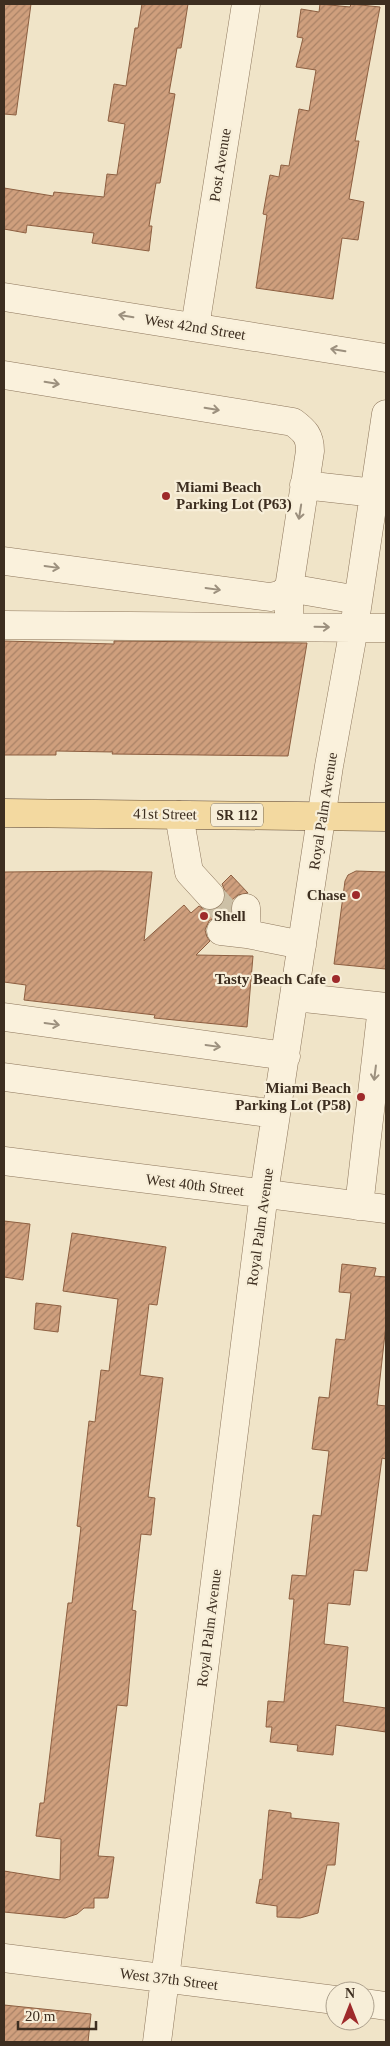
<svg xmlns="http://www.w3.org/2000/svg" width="390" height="2046" viewBox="0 0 390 2046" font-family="'Times New Roman',serif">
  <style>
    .building { fill: url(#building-hatch); stroke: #8d5f41 }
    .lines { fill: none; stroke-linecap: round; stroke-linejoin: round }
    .minor-tunnel { stroke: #ccc0a6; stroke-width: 28; stroke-dasharray: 28 14; stroke-linecap: butt }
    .minor-casing { stroke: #8d765c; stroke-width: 29 }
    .major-casing { stroke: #5b4430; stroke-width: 29 }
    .minor { stroke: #faf1dc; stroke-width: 28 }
    .major { stroke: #f3d9a0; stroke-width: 28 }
    .oneway { stroke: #9c907e }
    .poi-dot { fill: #9e2a2b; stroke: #f7eed8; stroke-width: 2 }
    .labels { text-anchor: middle; stroke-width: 4.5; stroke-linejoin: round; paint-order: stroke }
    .shield { fill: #f7eed8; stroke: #756857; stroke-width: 1 }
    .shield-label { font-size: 14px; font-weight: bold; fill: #3d2e20 }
    .street-label { font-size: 15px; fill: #3d2e20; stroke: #f7eed8 }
    .poi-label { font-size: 15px; font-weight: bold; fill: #3d2e20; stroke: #f7eed8; text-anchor: end }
  </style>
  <defs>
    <pattern id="building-hatch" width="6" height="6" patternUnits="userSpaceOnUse" patternTransform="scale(1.25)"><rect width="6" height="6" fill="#cf9f7d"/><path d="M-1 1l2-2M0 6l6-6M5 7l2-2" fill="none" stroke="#a98266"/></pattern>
  </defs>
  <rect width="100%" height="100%" fill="#f0e4c8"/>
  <path class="building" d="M 4,4 L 31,4 L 16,115 L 4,114 Z
    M 142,4 L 188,4 L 181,48 L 177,48 L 169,93 L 175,94 L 160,183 L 156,183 L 149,226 L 152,226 L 149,251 L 92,243 L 94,233 L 27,225 L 26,233 L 4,229 L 4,188 L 53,196 L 54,192 L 104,197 L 107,174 L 117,175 L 125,124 L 108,121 L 114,84 L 126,86 L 135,28 L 138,28 Z
    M 320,4 L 350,7 L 351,4 L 380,7 L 355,141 L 359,141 L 349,199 L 364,202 L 358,240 L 342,238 L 333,299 L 256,288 L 267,215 L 263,214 L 270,175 L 279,177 L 281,165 L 289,166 L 299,109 L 309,111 L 316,70 L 296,67 L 303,38 L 297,37 L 301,9 L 319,12 Z
    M 4,641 L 114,644 L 114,641 L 307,643 L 288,756 L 112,754 L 113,752 L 56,751 L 56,755 L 4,755 Z
    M 100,871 L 152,872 L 144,941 L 184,905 L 191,913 L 199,906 L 206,910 L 214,910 L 220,907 L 225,899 L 225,891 L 222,884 L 231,875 L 248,893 L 238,895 L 232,900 L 231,916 L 215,917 L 209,921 L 205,930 L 207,937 L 210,941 L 196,955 L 253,956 L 247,1027 L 154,1018 L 155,1015 L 24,1000 L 26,985 L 4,982 L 4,872 Z
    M 356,871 L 386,872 L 386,969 L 334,964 L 345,881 L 348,875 Z
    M 4,1221 L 30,1224 L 23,1280 L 4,1277 Z
    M 72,1233 L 166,1247 L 157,1305 L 149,1304 L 140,1375 L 163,1378 L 148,1497 L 155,1498 L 151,1535 L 141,1534 L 132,1610 L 136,1611 L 127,1706 L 117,1705 L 98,1856 L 114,1857 L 108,1898 L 94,1898 L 94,1908 L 84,1908 L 77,1914 L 65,1918 L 4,1912 L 4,1871 L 60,1880 L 61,1839 L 36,1836 L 40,1803 L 44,1803 L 68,1603 L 72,1603 L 81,1527 L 77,1526 L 89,1421 L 95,1422 L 101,1370 L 109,1371 L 118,1299 L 63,1291 Z
    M 342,1264 L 376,1268 L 374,1276 L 386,1277 L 386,1325 L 377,1405 L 386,1406 L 386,1459 L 382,1458 L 367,1571 L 354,1570 L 350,1605 L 328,1603 L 324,1644 L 348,1647 L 343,1702 L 386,1708 L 386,1732 L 336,1725 L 333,1755 L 297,1751 L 298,1745 L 270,1742 L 272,1727 L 266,1727 L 268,1701 L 284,1702 L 294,1599 L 289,1599 L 292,1575 L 306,1576 L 313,1515 L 321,1516 L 329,1451 L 312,1449 L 319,1397 L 329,1398 L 336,1339 L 345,1340 L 351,1293 L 339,1292 Z
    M 36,1303 L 61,1306 L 58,1332 L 34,1329 Z
    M 269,1810 L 291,1813 L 291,1818 L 339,1823 L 335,1865 L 327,1865 L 318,1913 L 300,1918 L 277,1917 L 277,1906 L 256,1903 L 260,1879 L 262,1880 Z
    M 4,2005 L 91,2014 L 88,2042 L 4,2042 Z"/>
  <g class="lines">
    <path class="minor-tunnel" d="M 210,895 L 232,920"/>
    <g class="minor-casing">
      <path id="minor" d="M 4,297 L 386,358
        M 195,327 L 246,4
        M 4,375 L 293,422 C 305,431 310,436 310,451 L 289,588 L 289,627
        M 304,485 L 375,493
        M 4,561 L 270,597 L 280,595 L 289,588 L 358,600
        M 4,625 L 386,628
        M 179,815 L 189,872 L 210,895
        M 246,908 L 247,934
        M 221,931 L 247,934 L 302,945
        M 295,997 L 386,1007
        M 4,1017 L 286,1056
        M 4,1077 L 276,1114
        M 4,1161 L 386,1209
        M 359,1206 L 382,1007
        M 4,1958 L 335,2000
        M 365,2003 L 386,2006
        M 157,2042 L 264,1193 L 329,766 L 354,628 L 386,414"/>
    </g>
    <g class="major-casing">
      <path id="major" d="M 4,813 L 386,817"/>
    </g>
    <use href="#minor" class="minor"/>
    <use href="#major" class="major"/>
  </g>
  <defs><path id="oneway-shaft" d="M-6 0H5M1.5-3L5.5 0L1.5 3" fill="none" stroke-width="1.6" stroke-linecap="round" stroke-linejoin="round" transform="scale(1.25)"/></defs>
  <g class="oneway">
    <use href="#oneway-shaft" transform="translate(126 316) rotate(-171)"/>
    <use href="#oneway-shaft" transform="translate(338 350) rotate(-171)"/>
    <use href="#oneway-shaft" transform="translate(52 383) rotate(9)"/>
    <use href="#oneway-shaft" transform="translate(212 409) rotate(9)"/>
    <use href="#oneway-shaft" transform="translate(300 512) rotate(99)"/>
    <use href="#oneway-shaft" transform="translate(52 567) rotate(8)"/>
    <use href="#oneway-shaft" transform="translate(213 589) rotate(8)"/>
    <use href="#oneway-shaft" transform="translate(322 627) rotate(1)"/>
    <use href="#oneway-shaft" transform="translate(52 1024) rotate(8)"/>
    <use href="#oneway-shaft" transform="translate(213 1046) rotate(8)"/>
    <use href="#oneway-shaft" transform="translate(375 1073) rotate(97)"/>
  </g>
  <g class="poi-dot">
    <circle cx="166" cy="496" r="5"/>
    <circle cx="356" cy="895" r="5"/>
    <circle cx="204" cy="916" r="5"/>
    <circle cx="336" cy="979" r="5"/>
    <circle cx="361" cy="1097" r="5"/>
  </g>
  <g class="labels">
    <rect class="shield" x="211" y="803.5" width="52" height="23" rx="4"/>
    <g class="shield-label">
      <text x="237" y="820">SR 112</text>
    </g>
    <g class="street-label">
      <text transform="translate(220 165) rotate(-81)" y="5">Post Avenue</text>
      <text transform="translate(195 327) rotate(9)" y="5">West 42nd Street</text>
      <text transform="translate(323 811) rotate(-81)" y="5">Royal Palm Avenue</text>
      <text transform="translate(165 814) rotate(1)" y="5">41st Street</text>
      <text transform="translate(195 1185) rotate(7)" y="5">West 40th Street</text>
      <text transform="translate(260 1227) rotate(-82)" y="5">Royal Palm Avenue</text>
      <text transform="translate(209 1628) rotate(-83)" y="5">Royal Palm Avenue</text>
      <text transform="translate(169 1979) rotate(7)" y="5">West 37th Street</text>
    </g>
    <g class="poi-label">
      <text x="176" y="492" text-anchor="start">Miami Beach<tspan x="176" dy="17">Parking Lot (P63)</tspan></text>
      <text x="346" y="900">Chase</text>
      <text x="214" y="921" text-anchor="start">Shell</text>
      <text x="326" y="984">Tasty Beach Cafe</text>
      <text x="351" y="1093">Miami Beach<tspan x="351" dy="17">Parking Lot (P58)</tspan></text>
    </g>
  </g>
  <rect width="390" height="2046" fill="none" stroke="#3d2e20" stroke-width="10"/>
  <g transform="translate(350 2006)"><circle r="24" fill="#f7eed8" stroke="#ada18e"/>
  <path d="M0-4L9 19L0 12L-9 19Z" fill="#9e2a2b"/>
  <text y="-8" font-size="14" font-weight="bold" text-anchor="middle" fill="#3d2e20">N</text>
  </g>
  <path d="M18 2021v8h78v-8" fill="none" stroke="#3d2e20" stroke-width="2.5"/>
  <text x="25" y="2021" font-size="15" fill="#3d2e20" stroke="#f7eed8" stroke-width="4" paint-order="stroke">20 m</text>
</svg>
